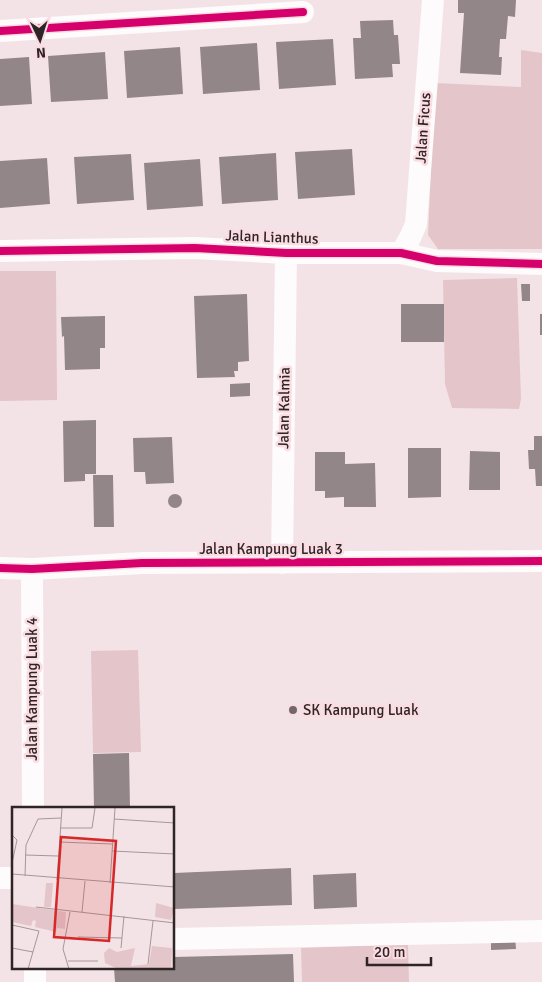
<svg xmlns="http://www.w3.org/2000/svg" width="542" height="982" viewBox="0 0 542 982" font-family="Signika,sans-serif">
  <style>
    .green { fill: #e4c5ca }
    .building { fill: #928688 }
    .lines { fill: none; stroke-linecap: round; stroke-linejoin: round }
    .minor { stroke: #fdfbfb; stroke-width: 22 }
    .cycleway-casing { stroke: #fadde2; stroke-width: 11 }
    .cycleway { stroke: #d6006c; stroke-width: 8 }
    .poi-dot { fill: #746769; stroke: #fadde2; stroke-width: 2 }
    .labels { text-anchor: middle; stroke-width: 5; stroke-linejoin: round; paint-order: stroke }
    .street-label { font-size: 15px; fill: #2f2426; stroke: #fadde2 }
    .poi-label { font-size: 15px; fill: #2f2426; stroke: #fadde2; text-anchor: start }
    .inset-road { fill: none; stroke: #a59799; stroke-width: 1 }
    .view { fill: #d62828; fill-opacity: 0.15; stroke: #d62828; stroke-width: 2.5 }
    .inset-edge { fill: none; stroke: #2f2426; stroke-width: 2.5 }
  </style>
  <rect width="100%" height="100%" fill="#f4e3e6"/>
  <path class="green" d="M 521,50 L 542,53 L 542,249 L 438,249 L 428,235 L 435,83 L 521,87 Z
    M 0,271 L 56,271 L 57,400 L 0,401 Z
    M 517,278 L 521,399 L 519,409 L 452,408 L 445,384 L 443,280 Z
    M 138,650 L 141,752 L 93,753 L 91,651 Z
    M 408,944 L 409,982 L 302,982 L 301,948 Z"/>
  <path class="building" d="M 458,0 L 516,0 L 515,17 L 508,16 L 506,39 L 500,39 L 499,57 L 502,57 L 501,75 L 460,73 L 464,13 L 458,13 Z
    M 393,20 L 394,35 L 398,35 L 400,64 L 392,64 L 393,77 L 355,79 L 353,38 L 361,38 L 360,21 Z
    M 333,39 L 336,85 L 279,89 L 276,42 Z
    M 257,43 L 260,90 L 203,94 L 200,47 Z
    M 180,47 L 183,94 L 127,98 L 124,51 Z
    M 105,52 L 108,99 L 51,102 L 48,56 Z
    M 29,57 L 32,104 L 0,106 L 0,59 Z
    M 352,149 L 355,195 L 298,199 L 295,152 Z
    M 276,153 L 278,200 L 222,204 L 219,157 Z
    M 131,154 L 134,200 L 77,204 L 74,157 Z
    M 47,158 L 50,204 L 0,208 L 0,161 Z
    M 200,159 L 203,206 L 147,210 L 144,163 Z
    M 521,284 L 530,284 L 530,301 L 522,301 Z
    M 247,294 L 249,361 L 238,362 L 238,371 L 234,371 L 235,377 L 197,378 L 194,296 Z
    M 401,304 L 444,304 L 444,342 L 401,342 Z
    M 540,314 L 542,314 L 542,335 L 540,335 Z
    M 105,316 L 105,348 L 100,348 L 100,369 L 65,370 L 64,336 L 62,337 L 61,317 Z
    M 250,383 L 250,396 L 230,397 L 230,384 Z
    M 96,420 L 96,474 L 85,474 L 85,481 L 64,482 L 63,421 Z
    M 534,436 L 542,436 L 542,486 L 536,486 L 535,469 L 529,469 L 528,450 L 534,450 Z
    M 172,437 L 174,483 L 146,484 L 145,472 L 134,472 L 133,438 Z
    M 408,448 L 441,448 L 441,497 L 408,498 Z
    M 470,451 L 500,452 L 500,490 L 469,490 Z
    M 315,452 L 345,452 L 345,464 L 375,463 L 376,507 L 344,507 L 344,497 L 325,498 L 325,491 L 315,491 Z
    M 93,475 L 113,475 L 114,527 L 94,527 Z
    M168 501a7 7 0 1 1 14 0a7 7 0 1 1-14 0Z
    M 129,753 L 130,808 L 94,808 L 93,754 Z
    M 291,868 L 292,905 L 174,909 L 174,873 Z
    M 356,873 L 357,907 L 314,909 L 313,875 Z
    M 515,936 L 516,949 L 491,950 L 491,937 Z
    M 293,954 L 294,982 L 115,982 L 114,968 L 174,968 L 174,957 Z"/>
  <g class="lines">
    <path class="minor" d="M 0,31 L 303,12
      M 0,251 L 195,248 L 286,253 L 401,253 L 437,261 L 542,264
      M 401,253 L 410,238 L 416,224 L 433,0
      M 282,563 L 286,253
      M 0,568 L 32,569 L 142,563 L 542,561
      M 32,569 L 33,808
      M 0,878 L 14,878
      M 174,939 L 542,931
      M 35,968 L 35,982"/>
    <g class="cycleway-casing">
      <path id="cycleway" d="M 0,31 L 303,12
        M 0,251 L 195,248 L 286,253 L 401,253 L 437,261 L 542,264
        M 0,568 L 32,569 L 142,563 L 542,561"/>
    </g>
    <use href="#cycleway" class="cycleway"/>
  </g>
  <circle class="poi-dot" cx="293" cy="710" r="5"/>
  <g class="labels">
    <g class="street-label">
      <text transform="translate(423 128) rotate(-86)" y="5">Jalan Ficus</text>
      <text transform="translate(272 237) rotate(2)" y="5">Jalan Lianthus</text>
      <text transform="translate(284 408) rotate(-89)" y="5">Jalan Kalmia</text>
      <text x="271" y="554">Jalan Kampung Luak 3</text>
      <text transform="translate(32 689) rotate(-90)" y="5">Jalan Kampung Luak 4</text>
    </g>
    <g class="poi-label">
      <text x="303" y="715">SK Kampung Luak</text>
    </g>
  </g>
  <g transform="translate(12 807)">
    <rect width="162" height="162" fill="#f4e3e6"/>
    <path d="M 34,76 L 41,76 L 39,100 L 32,100 ZM 144,96 L 162,101 L 159,113 L 143,110 ZM 0,97 L 54,105 L 53,122 L 45,121 L 44,125 L 23,120 L 24,114 L 21,113 L 19,119 L 0,115 ZM 140,139 L 160,141 L 159,162 L 106,162 L 93,156 L 92,146 L 97,141 L 105,145 L 123,141 L 119,159 L 137,157 Z" fill="#e4c5ca"/>
    <path class="inset-road" d="M 102,12 L 163,16M 48,21 L 80,21 L 83,1M 0,28 L 5,33 L 0,56M 47,35 L 100,37M 100,44 L 163,47M 13,48 L 46,49M 0,67 L 163,80M 13,69 L 14,38 L 26,12 L 49,11M 45,73 L 50,1M 98,76 L 103,1M 24,100 L 163,116M 70,105 L 73,74M 0,118 L 27,124 L 16,162M 66,130 L 110,131M 0,141 L 21,145M 109,141 L 112,109M 56,154 L 86,154M 136,157 L 141,114M 57,162 L 51,142 L 58,105"/>
    <path class="view" d="M 49,30 L 104,34 L 97,134 L 42,130 Z"/>
    <rect width="162" height="162" class="inset-edge"/>
  </g>
  <g transform="translate(40 40) rotate(176)" stroke="#fadde2" stroke-width="4" paint-order="stroke">
  <path d="M0-4L9 19L0 12L-9 19Z" fill="#2f2426"/>
  <text y="-8" font-size="14" font-weight="bold" text-anchor="middle" fill="#2f2426">N</text>
  </g>
  <path d="M367 957v8h64v-8" fill="none" stroke="#2f2426" stroke-width="2.5"/>
  <text x="374" y="957" font-size="15" fill="#2f2426" stroke="#fadde2" stroke-width="4" paint-order="stroke">20 m</text>
</svg>
